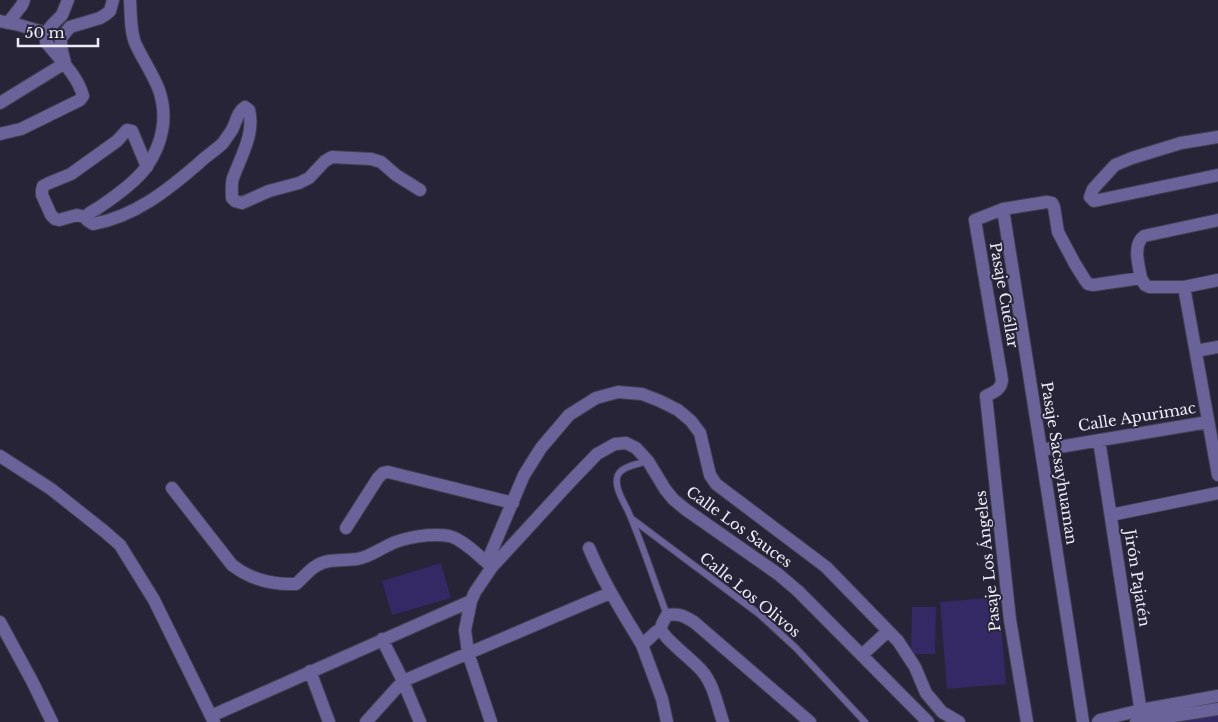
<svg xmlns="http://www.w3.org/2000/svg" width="1218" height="722" viewBox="0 0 1218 722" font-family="'Libre Baskerville',serif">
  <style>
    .green { fill: #342965 }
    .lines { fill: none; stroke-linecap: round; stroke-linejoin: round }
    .service-casing { stroke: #424051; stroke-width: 8 }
    .minor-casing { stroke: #424051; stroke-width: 14 }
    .tertiary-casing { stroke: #424051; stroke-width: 14 }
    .service { stroke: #696399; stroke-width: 6 }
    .minor { stroke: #696399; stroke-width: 12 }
    .tertiary { stroke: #696399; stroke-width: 12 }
    .labels { text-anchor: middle; stroke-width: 4; stroke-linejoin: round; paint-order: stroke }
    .street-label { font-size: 15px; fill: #ebebf7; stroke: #262436 }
  </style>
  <rect width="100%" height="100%" fill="#262436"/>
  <path class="green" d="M 441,563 L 451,598 L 392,615 L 382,581 Z
    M 999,597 L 1006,684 L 947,689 L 940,602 Z
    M 912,607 L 936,607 L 935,654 L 911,654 Z
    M 1218,713 L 1218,722 L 1162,722 Z"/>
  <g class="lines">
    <g class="service-casing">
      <path id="service" d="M 648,461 C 639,464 622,466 618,475 C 613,486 624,502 628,511 C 643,545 654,581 667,615
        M 632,519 L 759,614 L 796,648 L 865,722"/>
    </g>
    <g class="minor-casing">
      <path id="minor" d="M 130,0 C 131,14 130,32 136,45 C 143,60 153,74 159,90 C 168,116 163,143 147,166 C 137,181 113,198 98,208 C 93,211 89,212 86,217 L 87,220 L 93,224 C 134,217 168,190 199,163 C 206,156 216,150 223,143 C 226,139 229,134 232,130 C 236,123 237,112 245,107 L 249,110 C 255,134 241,156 233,178 C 231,184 232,192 232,198 L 235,201 L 242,203 L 269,191 L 299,183 L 309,178 L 325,161 L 332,157 L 371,159 L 381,162 L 396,175 L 420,190
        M 0,21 L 19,25 L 46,33
        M 8,23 L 22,5 L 24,0
        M 0,103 L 65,63 L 61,47 L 61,38 L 70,27 L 100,18 L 105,15 L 110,11 L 113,0
        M 0,134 L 21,129 L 80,100 L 83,96 C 77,74 59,59 46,42 L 46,33 L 52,25 L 62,15 L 68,0
        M 1218,137 L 1181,143 L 1132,158 L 1115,165 L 1093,189 L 1090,197 L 1094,201 L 1218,175
        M 1003,209 L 1041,450 L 1083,722
        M 86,217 L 77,215 L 59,220 L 55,219 L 51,215 L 42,195 L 42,190 L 43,186 L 49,183 L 71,174 L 117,141 L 127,130 L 132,131 L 147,167
        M 1141,278 C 1139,266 1132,245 1144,236 L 1218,220
        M 1184,287 L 1218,475
        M 1196,351 L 1218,347
        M 1099,440 L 1142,719
        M 1041,450 L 1208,422
        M 0,456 L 51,489 L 104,531 L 120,545 L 154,600 L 214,722
        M 172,488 L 232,565 C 250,579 272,585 296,584 C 303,578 309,570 316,566 C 328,558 343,561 357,559 C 369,557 378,550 389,545 C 404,537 432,533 449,536 C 463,539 481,558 492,567
        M 1111,515 L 1218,493
        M 346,528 L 378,478 L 383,473 L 388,472 L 513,503
        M 589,548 C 603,582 623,613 642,645
        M 487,562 L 524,475 L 541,448 L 569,415 L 596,398 L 618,392 L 642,394 L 660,401 L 678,410 L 691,421 L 700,433 L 710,475 L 716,484 L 826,567 L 898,641 L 915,667 L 926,693 L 942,712 L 959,722
        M 0,622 L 32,681 L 52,722
        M 661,629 L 656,632 L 642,645 L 662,699 L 667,722
        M 382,639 L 403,681 L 420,722
        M 862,655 L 888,631
        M 310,671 L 329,722
        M 211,716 L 471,601
        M 366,722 L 403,681 L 610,593
        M 491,722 L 468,653 L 465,630 L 471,601 L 475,592 L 492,567 L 571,481 L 597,454 L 615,444 L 626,443 L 636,448 L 648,461 L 665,489 L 673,499 L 685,509 L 778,574 L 798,591 L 928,722
        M 1027,722 L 1010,620 L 986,396 C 994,392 1001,390 1002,380 L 975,220 L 1003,209 L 1047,202 L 1052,203 L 1054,207 L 1058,232 L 1075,264 L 1085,280 L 1088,284 L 1093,285 L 1141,278 L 1145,285 L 1149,287 L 1184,287 L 1218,280"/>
    </g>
    <g class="tertiary-casing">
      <path id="tertiary" d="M 723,722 C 717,705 714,685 702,671 C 695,662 663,638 661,629 C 661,624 665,619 667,615 C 679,613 684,616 694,622 L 810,722
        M 1098,722 L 1100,720 L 1141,710 L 1218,696
        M 1136,722 L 1218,709"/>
    </g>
    <use href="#service" class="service"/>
    <use href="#minor" class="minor"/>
    <use href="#tertiary" class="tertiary"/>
  </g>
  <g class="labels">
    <g class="street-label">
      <text transform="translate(1004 295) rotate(80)" y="5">Pasaje Cuéllar</text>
      <text transform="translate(1137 417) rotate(-9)" y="5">Calle Apurimac</text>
      <text transform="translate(1059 463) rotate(81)" y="5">Pasaje Sacsayhuaman</text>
      <text transform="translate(739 527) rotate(36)" y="5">Calle Los Sauces</text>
      <text transform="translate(988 561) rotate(-96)" y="5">Pasaje Los Ángeles</text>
      <text transform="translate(1137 578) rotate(81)" y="5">Jirón Pajatén</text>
      <text transform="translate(750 595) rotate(39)" y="5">Calle Los Olivos</text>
    </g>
  </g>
  <path d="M18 38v8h80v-8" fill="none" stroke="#ebebf7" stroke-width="2.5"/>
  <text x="25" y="38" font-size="15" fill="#ebebf7" stroke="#262436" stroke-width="4" paint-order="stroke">50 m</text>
</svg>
